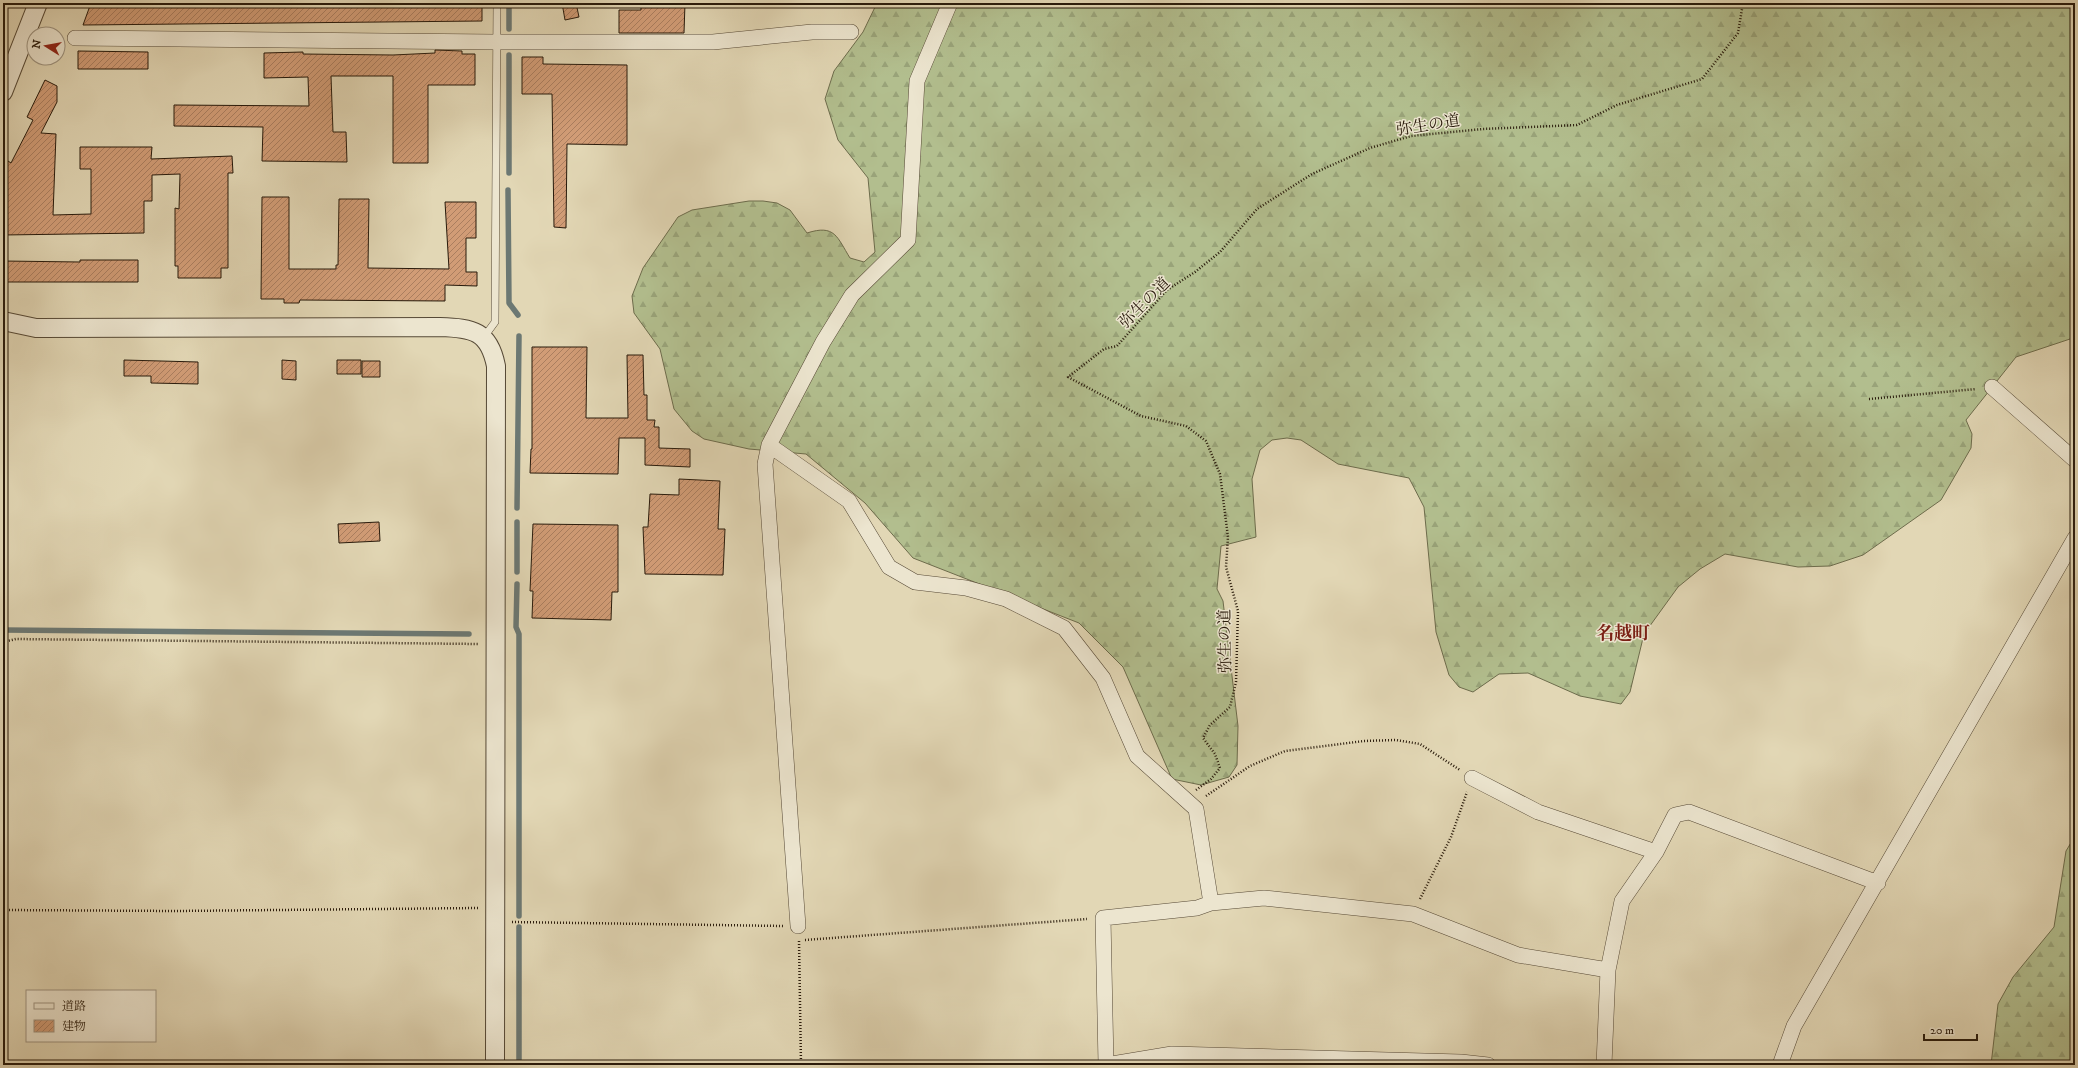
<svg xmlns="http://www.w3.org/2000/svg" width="2078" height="1068" viewBox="0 0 2078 1068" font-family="'IM FELL DW Pica','Noto Serif JP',serif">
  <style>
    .forest { fill: url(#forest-firs); stroke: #6d6c4c }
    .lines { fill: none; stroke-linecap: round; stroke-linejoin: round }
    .stream { stroke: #6c7873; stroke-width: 5.5 }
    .building { fill: url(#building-hatch); stroke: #281a0b }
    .service-casing { stroke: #564936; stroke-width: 8 }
    .minor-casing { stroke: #564936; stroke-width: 16 }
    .tertiary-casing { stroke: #564936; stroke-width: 20 }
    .path { stroke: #281a0b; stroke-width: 2.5; stroke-dasharray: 1 2; stroke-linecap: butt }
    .service { stroke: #ece5cf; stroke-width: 7 }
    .minor { stroke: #ece5cf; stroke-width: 15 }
    .tertiary { stroke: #ece5cf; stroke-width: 18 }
    .labels { text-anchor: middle; stroke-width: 3; stroke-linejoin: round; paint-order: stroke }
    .street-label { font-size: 16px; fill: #281a0b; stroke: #ece5cf }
    .quarter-label { font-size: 18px; font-weight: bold; fill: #7a1f14; stroke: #ece5cf }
  </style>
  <defs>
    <pattern id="forest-firs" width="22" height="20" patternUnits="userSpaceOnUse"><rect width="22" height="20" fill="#b2be8e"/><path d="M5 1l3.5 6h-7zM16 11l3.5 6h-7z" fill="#99a379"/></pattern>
    <pattern id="building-hatch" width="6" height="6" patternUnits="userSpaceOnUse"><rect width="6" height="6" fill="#d19c76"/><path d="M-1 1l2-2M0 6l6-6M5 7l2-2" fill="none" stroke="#aa7e5f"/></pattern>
  </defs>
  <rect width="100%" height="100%" fill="#e2d7b5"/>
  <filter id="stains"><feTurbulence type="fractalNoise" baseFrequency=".005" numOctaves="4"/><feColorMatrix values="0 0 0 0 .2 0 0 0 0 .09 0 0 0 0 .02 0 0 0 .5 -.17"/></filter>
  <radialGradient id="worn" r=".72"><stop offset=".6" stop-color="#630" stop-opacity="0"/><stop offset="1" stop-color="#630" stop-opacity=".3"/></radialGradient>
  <path class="forest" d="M 877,3 L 2075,3 L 2075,331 L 2070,339 L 2016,357 L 1966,420 L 1972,434 L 1971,448 L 1941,500 L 1863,555 L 1830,566 L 1798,567 L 1725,554 L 1700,569 L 1678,587 L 1644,634 L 1630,692 L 1621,704 L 1580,696 L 1528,673 L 1499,674 L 1473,692 L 1459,687 L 1449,675 L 1436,632 L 1424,507 L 1409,478 L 1338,464 L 1301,440 L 1287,438 L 1272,440 L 1260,450 L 1252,479 L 1256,537 L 1221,546 L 1217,589 L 1223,601 L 1238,726 L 1237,765 L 1229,777 L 1201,785 L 1172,779 L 1123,667 L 1079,623 L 913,558 L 865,503 L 806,454 L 749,449 L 704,439 L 692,431 L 674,409 L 660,349 L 634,313 L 632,296 L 643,268 L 678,217 L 692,210 L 749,201 L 763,201 L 777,203 L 790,210 L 807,233 C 835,224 837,237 850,258 L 864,262 L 875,252 L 868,178 L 838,140 L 825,99 L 834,71 L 863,32 Z
    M 2075,836 L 2075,1065 L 1991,1065 L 1998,1004 L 2013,977 L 2054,927 L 2066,851 Z"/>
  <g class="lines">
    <path class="stream" d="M 509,3 L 509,29
      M 509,173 L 509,55
      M 508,190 L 509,303 L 518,315
      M 517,508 L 519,336
      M 517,522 L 517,572
      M 517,584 L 516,627 L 519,634 L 519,916
      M 3,630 L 469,634
      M 519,1065 L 519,927"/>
  </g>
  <path class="building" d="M 91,3 L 482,3 L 482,21 L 83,25 Z
    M 562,3 L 576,3 L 579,17 L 565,20 Z
    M 641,3 L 685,3 L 684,33 L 619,33 L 619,10 L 641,10 Z
    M 435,50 L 462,51 L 462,54 L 475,54 L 475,85 L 428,85 L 428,163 L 393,163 L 393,76 L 331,76 L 333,132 L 346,132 L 347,162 L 262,161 L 263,127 L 174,126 L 174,105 L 309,106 L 308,77 L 264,78 L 264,53 L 303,52 L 303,54 L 393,55 L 435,53 Z
    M 78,51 L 148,52 L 148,69 L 78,69 Z
    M 522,57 L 543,57 L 543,64 L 627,65 L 627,145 L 567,144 L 566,228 L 554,227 L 552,94 L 522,94 Z
    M 45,80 L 57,86 L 57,102 L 41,133 L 56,134 L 53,215 L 91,214 L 91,169 L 80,169 L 80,147 L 152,147 L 151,159 L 232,156 L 233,173 L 228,173 L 228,268 L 221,268 L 221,278 L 178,278 L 178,266 L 175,266 L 175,208 L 179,209 L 180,174 L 152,175 L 152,201 L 144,201 L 144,233 L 3,235 L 3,171 L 8,161 L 11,163 L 33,120 L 27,117 Z
    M 262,197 L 289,197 L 289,269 L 336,269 L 336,265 L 338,265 L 339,199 L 369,199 L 368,268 L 449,269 L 445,202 L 476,202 L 476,238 L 466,238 L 466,272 L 477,272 L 477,286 L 445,285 L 445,301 L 300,300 L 299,303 L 284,303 L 284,299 L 261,299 Z
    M 80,260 L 138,260 L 138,282 L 3,282 L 3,261 L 80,262 Z
    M 532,347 L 587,347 L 586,418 L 628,418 L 627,355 L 643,355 L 644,395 L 647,395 L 647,420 L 655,420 L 654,427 L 659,427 L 659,448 L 690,449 L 690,467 L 645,465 L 645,438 L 619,438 L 618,474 L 530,473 L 531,449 L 532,449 Z
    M 124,360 L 198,362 L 198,384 L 151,383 L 151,376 L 124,376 Z
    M 282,360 L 296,361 L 296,380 L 282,379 Z
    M 337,360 L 361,360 L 361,374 L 337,374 Z
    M 362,361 L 380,361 L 380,377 L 362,377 Z
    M 679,479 L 720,481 L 718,529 L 725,529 L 723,575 L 645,574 L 643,527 L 648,527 L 650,494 L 679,495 Z
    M 379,522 L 380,541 L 339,543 L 338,524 Z
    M 533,524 L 618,525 L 618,592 L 612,592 L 611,620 L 532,618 L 533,591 L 530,591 Z"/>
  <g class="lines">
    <g class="service-casing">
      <path id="service" d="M 484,337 L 495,322 L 497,3"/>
    </g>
    <g class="minor-casing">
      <path id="minor" d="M 75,38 L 495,42 L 713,42 L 812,32 L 851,32
        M 1992,387 L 2075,460
        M 769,445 L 849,501 L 889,567 L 915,582 L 966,588 L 1006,599 L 1064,628 L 1103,678 L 1137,756 L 1196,809 L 1211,903
        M 1472,778 L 1538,812 L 1656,852
        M 798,926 L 765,464 L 769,445 L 823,342 L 852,295 L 908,240 L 917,81 L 950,3
        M 1106,1064 L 1103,918 L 1197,908 L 1211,903 L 1264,898 L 1413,914 L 1518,955 L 1608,970
        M 1106,1065 L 1172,1054 L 1461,1062 L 1488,1065
        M 1604,1065 L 1608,970 L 1622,901 L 1656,852 L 1675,815 L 1689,812 L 1878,883
        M 1780,1065 L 1794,1026 L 2075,538"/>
    </g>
    <g class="tertiary-casing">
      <path id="tertiary" d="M 3,92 L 38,3
        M 3,321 L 36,328 L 440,327 C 473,328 489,331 496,366 L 495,1065"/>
    </g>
    <path class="path" d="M 1869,399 L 1976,389
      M 3,642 L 16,639 L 478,644
      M 1196,790 L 1211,779 L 1220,768 L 1215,754 L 1203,738 L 1210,725 L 1230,707 L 1236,682 L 1238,611 L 1226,567 L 1228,537 L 1220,474 L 1206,441 L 1186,426 L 1141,416 L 1068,377 L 1104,349 L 1117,346 L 1167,290 L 1195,272 L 1220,252 L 1257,209 L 1312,174 L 1370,148 L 1411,136 L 1483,129 L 1577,125 L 1617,105 L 1702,79 L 1738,33 L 1743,3
      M 1206,796 L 1250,766 L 1285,751 L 1364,741 L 1396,740 L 1420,744 L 1460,770
      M 1420,899 L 1451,837 L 1467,792
      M 3,910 L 176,911 L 478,908
      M 512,922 L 783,926
      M 805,940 L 1087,919
      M 799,941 L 801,1065"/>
    <use href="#service" class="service"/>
    <use href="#minor" class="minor"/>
    <use href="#tertiary" class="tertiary"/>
  </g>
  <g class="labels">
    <g class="street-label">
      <text transform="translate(1428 124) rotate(-9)" y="6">弥生の道</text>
      <text transform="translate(1144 302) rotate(-45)" y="6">弥生の道</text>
      <text transform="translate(1224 641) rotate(-91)" y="6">弥生の道</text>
    </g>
    <g class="quarter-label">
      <text x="1623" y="639">名越町</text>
    </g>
  </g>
  <rect width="2078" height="1068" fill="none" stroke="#e2d7b5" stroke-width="16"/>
  <rect x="4" y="4" width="2070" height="1060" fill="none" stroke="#281a0b" stroke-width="2"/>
  <rect x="8" y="8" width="2062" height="1052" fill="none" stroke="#281a0b"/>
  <rect x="26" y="990" width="130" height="52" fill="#ece5cf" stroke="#9e9481"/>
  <rect x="34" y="1003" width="20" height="6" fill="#ece5cf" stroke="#9e9481"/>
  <text x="62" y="1010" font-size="12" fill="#281a0b">道路</text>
  <rect x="34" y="1020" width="20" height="12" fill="url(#building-hatch)" stroke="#9e9481"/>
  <text x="62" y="1030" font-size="12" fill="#281a0b">建物</text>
  <g transform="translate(46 46) rotate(281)"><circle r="19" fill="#ece5cf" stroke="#9e9481"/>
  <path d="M0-3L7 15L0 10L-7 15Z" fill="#8f2418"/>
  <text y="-6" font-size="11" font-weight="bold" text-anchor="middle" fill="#281a0b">N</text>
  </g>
  <path d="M1924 1034v6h53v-6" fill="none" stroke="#281a0b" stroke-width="2"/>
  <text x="1930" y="1034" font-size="12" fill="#281a0b" stroke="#ece5cf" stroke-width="3" paint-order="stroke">20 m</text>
  <rect width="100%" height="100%" filter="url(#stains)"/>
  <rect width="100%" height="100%" fill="url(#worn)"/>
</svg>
